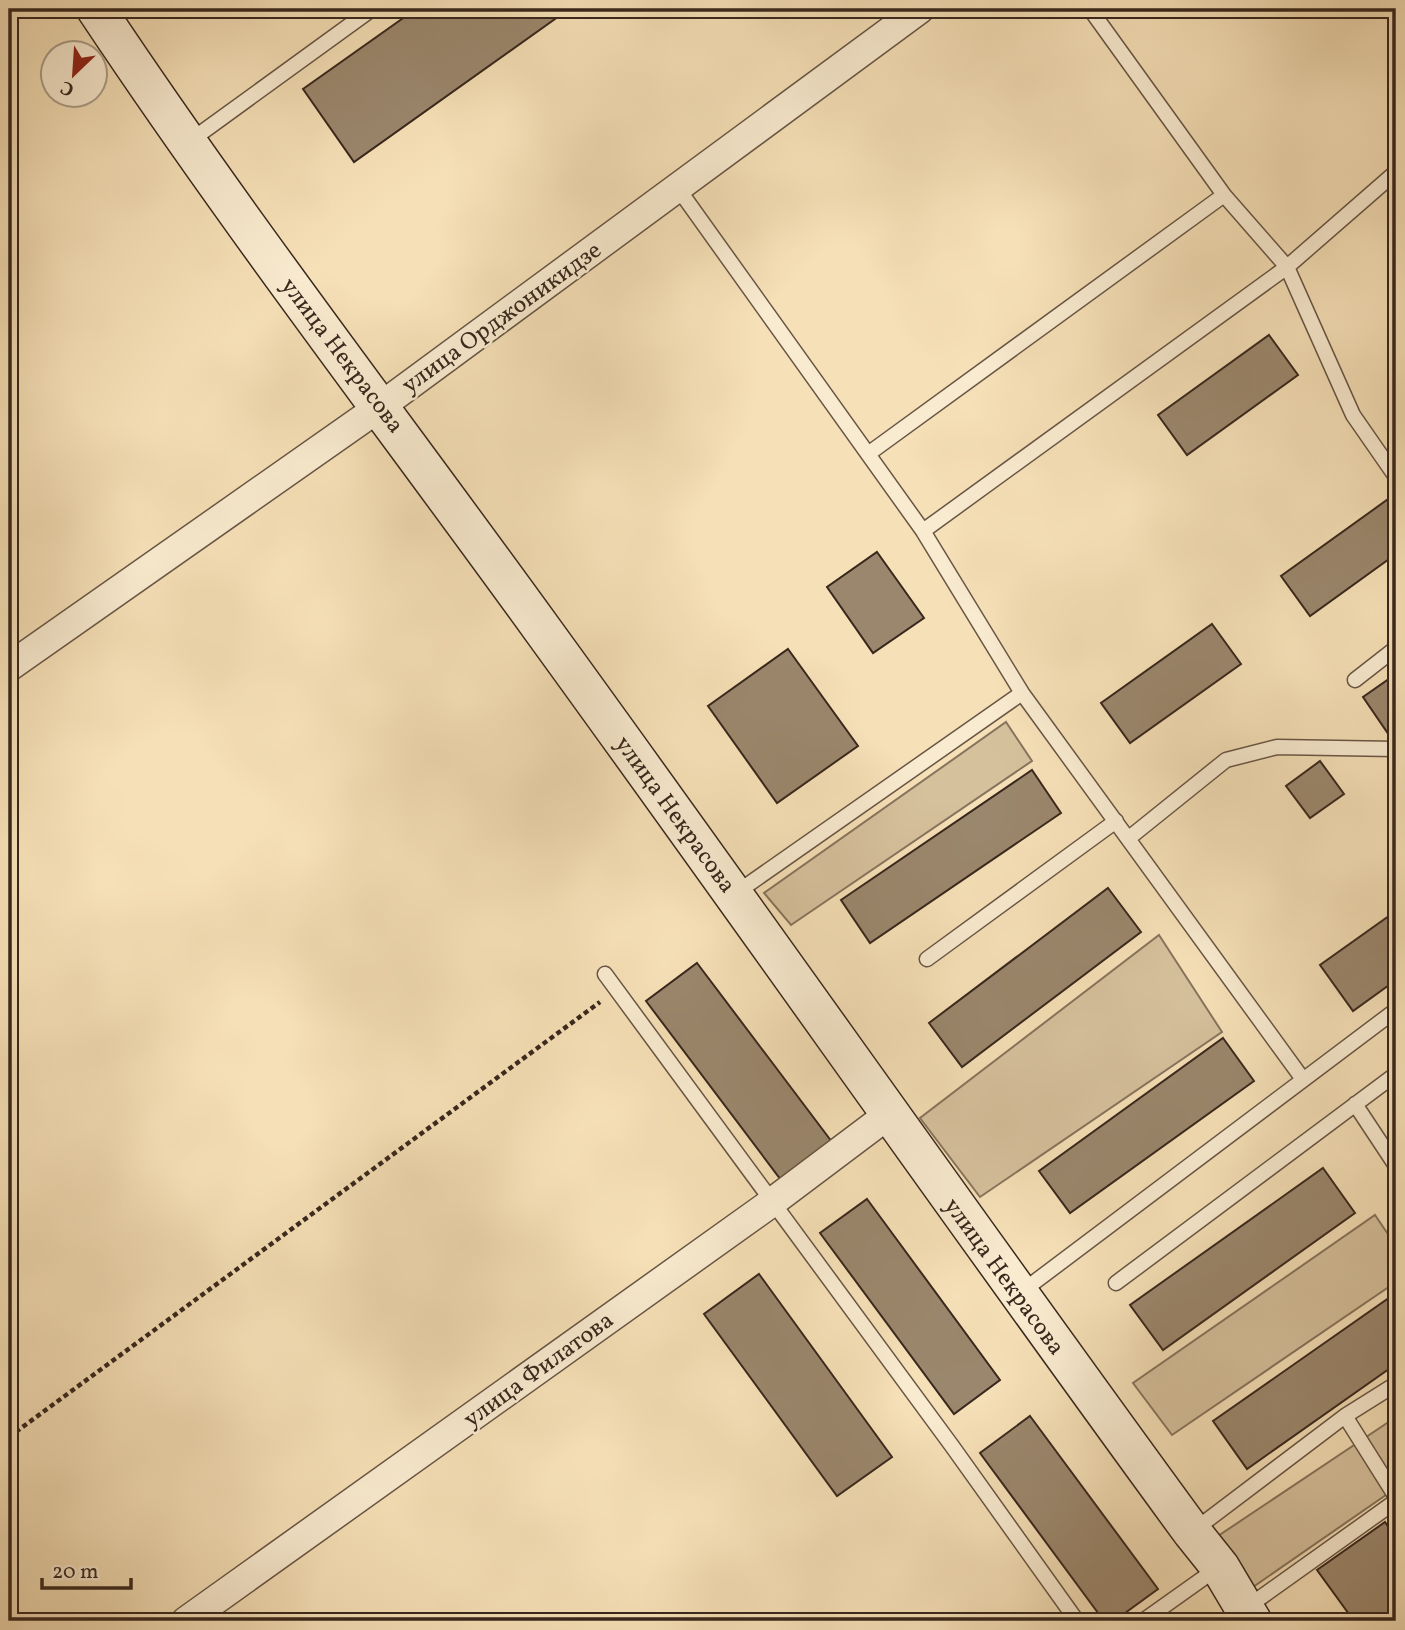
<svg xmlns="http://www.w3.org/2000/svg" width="1405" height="1630" viewBox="0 0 1405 1630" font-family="Vollkorn,serif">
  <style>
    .green { fill: #d6c19d; stroke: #87745d; stroke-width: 2 }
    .building { fill: #9b876d; stroke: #38271d; stroke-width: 2 }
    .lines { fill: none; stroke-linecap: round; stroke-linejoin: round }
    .lane-casing { stroke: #685544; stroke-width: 17 }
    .street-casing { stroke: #685544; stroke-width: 31 }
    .secondary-casing { stroke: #38271d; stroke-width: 41 }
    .path { stroke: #38271d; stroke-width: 4.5; stroke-dasharray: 5 3.5; stroke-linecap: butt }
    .lane { stroke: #f9ebd0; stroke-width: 14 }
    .street { stroke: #f9ebd0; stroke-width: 28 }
    .secondary { stroke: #f9ebd0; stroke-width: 38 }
    .labels { text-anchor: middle; stroke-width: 5; stroke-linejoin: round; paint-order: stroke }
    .street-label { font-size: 24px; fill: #38271d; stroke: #f9ebd0 }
  </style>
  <rect width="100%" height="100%" fill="#f6e0b7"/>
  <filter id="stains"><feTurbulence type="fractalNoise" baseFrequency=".00286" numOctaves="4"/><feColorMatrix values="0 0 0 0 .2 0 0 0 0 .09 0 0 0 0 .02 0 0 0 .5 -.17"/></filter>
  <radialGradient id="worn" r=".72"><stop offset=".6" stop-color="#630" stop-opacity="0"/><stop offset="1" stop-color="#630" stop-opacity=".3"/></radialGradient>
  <path class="green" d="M 1006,722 L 1032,761 L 791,925 L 764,893 Z
    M 1159,935 L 1222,1032 L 980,1197 L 920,1118 Z
    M 1375,1215 L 1396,1246 L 1396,1282 L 1172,1435 L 1133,1383 Z
    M 1396,1417 L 1396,1488 L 1253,1587 L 1218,1536 Z"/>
  <path class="building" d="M 416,9 L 569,9 L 354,162 L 303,89 Z
    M 1269,335 L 1298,375 L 1187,455 L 1158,415 Z
    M 1391,497 L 1396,504 L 1396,554 L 1310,616 L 1281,576 Z
    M 877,552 L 924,618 L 873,653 L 827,587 Z
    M 1212,624 L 1241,664 L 1130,743 L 1101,703 Z
    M 788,649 L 858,746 L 777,803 L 708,706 Z
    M 1396,674 L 1396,730 L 1389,735 L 1363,697 Z
    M 1320,761 L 1344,794 L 1310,818 L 1286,786 Z
    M 1032,770 L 1061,813 L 870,943 L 841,900 Z
    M 1396,793 L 1396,809 L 1389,798 Z
    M 1108,888 L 1141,932 L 962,1067 L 929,1023 Z
    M 1396,911 L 1396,980 L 1353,1011 L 1320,965 Z
    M 697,963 L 832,1142 L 781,1180 L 646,1001 Z
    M 1223,1038 L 1254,1081 L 1070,1213 L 1039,1171 Z
    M 1323,1168 L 1355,1213 L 1163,1350 L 1130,1305 Z
    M 867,1199 L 1000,1380 L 954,1414 L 820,1233 Z
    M 759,1274 L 892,1457 L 837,1496 L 704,1314 Z
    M 1396,1293 L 1396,1364 L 1247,1469 L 1213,1421 Z
    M 1030,1416 L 1158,1589 L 1114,1621 L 1104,1621 L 980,1453 Z
    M 1385,1522 L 1396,1538 L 1396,1621 L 1354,1621 L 1317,1570 Z"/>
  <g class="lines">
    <g class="lane-casing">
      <path id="lane" d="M 1090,9 L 1224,195 L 1287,267 L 1353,415 L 1396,477
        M 190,141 L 372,9
        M 677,187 L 923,531 L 1022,693 L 1302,1078
        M 868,454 L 1224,195
        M 923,531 L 1287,267 L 1396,172
        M 1355,680 L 1396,648
        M 1129,838 L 1226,760 L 1277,747 L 1396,749
        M 736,893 L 1022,693
        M 927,959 L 1116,821
        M 605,974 L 952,1446 L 1077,1621
        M 1355,1104 L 1396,1166
        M 1116,1283 L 1396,1074
        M 1020,1293 L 1396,1010
        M 1345,1416 L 1396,1497
        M 1193,1531 L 1345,1416 L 1396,1384
        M 1246,1608 L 1396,1501
        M 1143,1621 L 1219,1567"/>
    </g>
    <g class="street-casing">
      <path id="street" d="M 9,667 L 381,406 L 920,9
        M 186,1621 L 771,1203 L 888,1115"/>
    </g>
    <g class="secondary-casing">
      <path id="secondary" d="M 96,9 C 237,221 393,423 542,629 C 760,929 973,1233 1192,1532 L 1220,1567 L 1252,1621"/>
    </g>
    <path class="path" d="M 9,1437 L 600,1002"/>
    <use href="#lane" class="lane"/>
    <use href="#street" class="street"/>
    <use href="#secondary" class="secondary"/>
  </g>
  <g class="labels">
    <g class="street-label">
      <text transform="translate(501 317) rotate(-36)" y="8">улица Орджоникидзе</text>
      <text transform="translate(343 355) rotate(53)" y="8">улица Некрасова</text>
      <text transform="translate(676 814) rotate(54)" y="8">улица Некрасова</text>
      <text transform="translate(1005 1276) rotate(54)" y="8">улица Некрасова</text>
      <text transform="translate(538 1369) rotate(-36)" y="8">улица Филатова</text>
    </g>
  </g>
  <rect width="1405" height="1630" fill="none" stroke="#f6e0b7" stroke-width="35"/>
  <rect x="10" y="10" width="1384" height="1609" fill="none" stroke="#38271d" stroke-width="3.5"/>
  <rect x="18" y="18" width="1370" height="1595" fill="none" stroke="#38271d" stroke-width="2"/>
  <g transform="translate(74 74) rotate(205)"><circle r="33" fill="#f9ebd0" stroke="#ac9d88" stroke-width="2"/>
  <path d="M0-5L12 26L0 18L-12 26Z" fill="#8f2418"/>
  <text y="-10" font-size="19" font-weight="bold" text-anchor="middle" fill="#38271d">С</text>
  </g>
  <path d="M42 1578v10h89v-10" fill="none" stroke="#38271d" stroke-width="3.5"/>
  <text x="52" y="1578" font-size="21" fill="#38271d" stroke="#f9ebd0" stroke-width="5" paint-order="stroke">20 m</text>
  <rect width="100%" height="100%" filter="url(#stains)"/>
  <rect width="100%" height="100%" fill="url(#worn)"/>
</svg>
